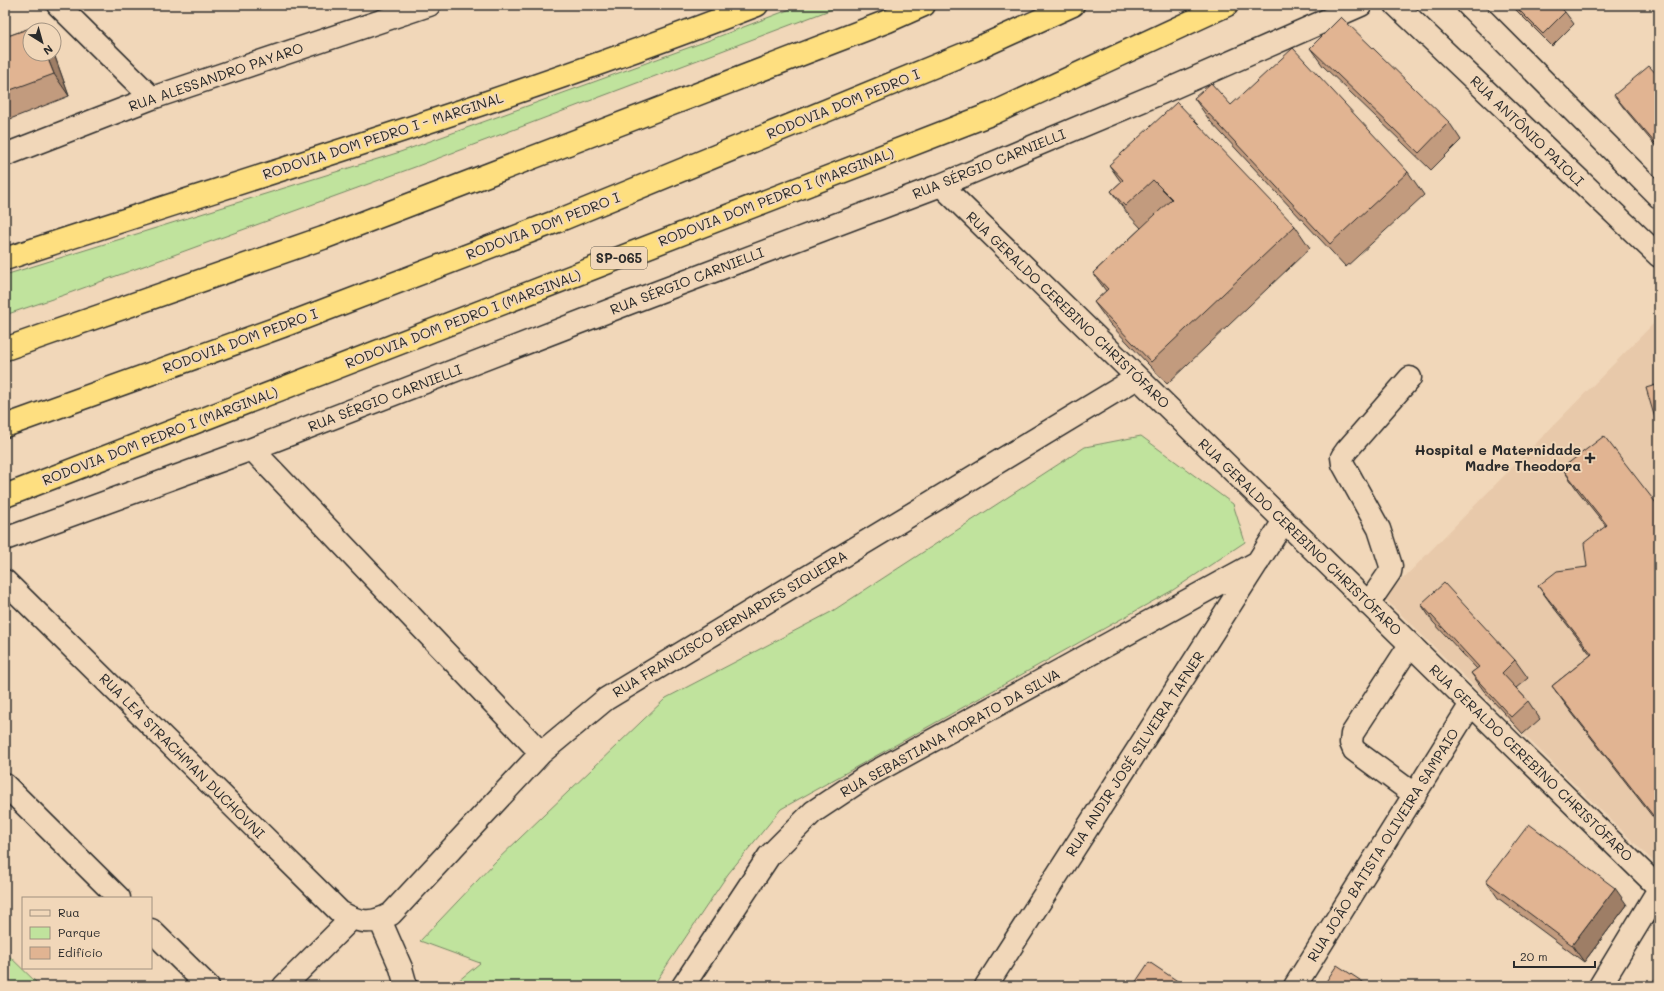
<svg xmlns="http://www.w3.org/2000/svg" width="1664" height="991" viewBox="0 0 1664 991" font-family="Mali,sans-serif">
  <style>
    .built { fill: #e8c9aa }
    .green { fill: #c0e39d; stroke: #768764 }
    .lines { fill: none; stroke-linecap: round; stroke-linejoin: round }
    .minor-casing { stroke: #2b2b2b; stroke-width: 25 }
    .highway-casing { stroke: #2b2b2b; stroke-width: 25 }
    .minor { stroke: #f1d7b9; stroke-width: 22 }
    .highway { stroke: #fedf80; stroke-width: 22 }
    .wall { fill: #c29b7e; stroke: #2b2b2b }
    .shaded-wall { fill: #9e7e66; stroke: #2b2b2b }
    .building { fill: #e1b492; stroke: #2b2b2b }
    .poi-dot { fill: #2b2b2b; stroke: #f1d7b9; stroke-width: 1.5 }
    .labels { text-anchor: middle; stroke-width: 4; stroke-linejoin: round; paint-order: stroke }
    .shield { fill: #f1d7b9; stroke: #665f56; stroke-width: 1 }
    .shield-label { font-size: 13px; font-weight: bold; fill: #2b2b2b }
    .street-label { font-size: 14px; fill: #2b2b2b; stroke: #f1d7b9 }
    .poi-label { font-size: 14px; font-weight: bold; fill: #2b2b2b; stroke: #f1d7b9; text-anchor: end }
  </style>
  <rect width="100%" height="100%" fill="#f1d7b9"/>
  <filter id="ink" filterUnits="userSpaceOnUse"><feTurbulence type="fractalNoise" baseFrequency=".025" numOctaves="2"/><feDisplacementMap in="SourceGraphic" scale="8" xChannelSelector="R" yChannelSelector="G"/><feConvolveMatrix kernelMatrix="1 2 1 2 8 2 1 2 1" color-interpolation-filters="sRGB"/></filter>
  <g filter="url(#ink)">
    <path class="built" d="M 1659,318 L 1659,867 L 1384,598 Z"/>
    <path class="green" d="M 801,5 L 843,5 L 415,167 L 64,295 L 5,315 L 5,275 L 400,152 L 707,41 Z
      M 1141,436 L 1233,504 L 1245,542 L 1173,590 L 781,809 L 728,874 L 653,986 L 452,986 L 480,963 L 420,941 L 495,862 L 666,698 L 831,612 L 1085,447 Z
      M 5,952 L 40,986 L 5,986 Z"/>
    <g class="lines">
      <g class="minor-casing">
        <path id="minor" d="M 58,5 L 152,98
          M 1396,5 L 1659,256
          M 1468,5 L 1659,197
          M 5,155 L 152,98 L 429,5
          M 941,185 L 1659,888
          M 252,449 L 541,753
          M 5,539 L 252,449 L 629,303 L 941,185 L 1163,92 L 1361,5
          M 5,581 L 340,912 C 359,923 371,925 391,914 L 541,753 L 606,699 L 1137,378
          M 1368,604 L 1390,572 L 1391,566 L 1379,529 L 1343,464 L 1342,457 L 1347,450 L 1410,378
          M 1410,645 L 1352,734 L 1351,743 L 1354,750 L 1415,795
          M 5,785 L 119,898
          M 380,920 L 401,968 L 406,986
          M 151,930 L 208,986
          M 284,986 L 351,919
          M 683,986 L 769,856 L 813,812 L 864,778 L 1258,562
          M 986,986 L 1284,521
          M 1295,986 L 1471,704
          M 1600,986 L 1659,889"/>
      </g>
      <g class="highway-casing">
        <path id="highway" d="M 5,259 C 256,176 510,101 757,5
          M 5,349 L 323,238 L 888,21 L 924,5
          M 5,426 L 283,326 L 560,220 L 974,50 L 1073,5
          M 5,496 L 996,112 L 1227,5"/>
      </g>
      <use href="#minor" class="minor"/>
      <use href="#highway" class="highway"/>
    </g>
    <path class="wall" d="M 407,5 L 412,5 L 409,7 Z
      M 1511,5 L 1558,5 L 1565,12 L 1574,24 L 1552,46 Z
      M 36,26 L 39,30 L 30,30 L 54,54 L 69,96 L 5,121 L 5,30 L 8,36 Z
      M 1310,48 L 1449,122 L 1461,140 L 1431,170 L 1323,66 Z
      M 1659,77 L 1659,150 L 1623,107 L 1614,95 Z
      M 1194,98 L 1231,105 L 1408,172 L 1424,195 L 1346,267 L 1210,121 Z
      M 1109,165 L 1295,226 L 1310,248 L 1167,384 L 1110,324 L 1094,302 L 1106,291 L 1093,273 L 1141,228 L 1127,213 L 1111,191 L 1121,182 Z
      M 1562,468 L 1659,507 L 1659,825 L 1568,708 L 1552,686 L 1591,655 L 1554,608 L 1538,586 L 1587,567 L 1606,526 L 1578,491 Z
      M 1421,604 L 1515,660 L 1528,678 L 1516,688 L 1528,701 L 1540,719 L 1523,734 L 1484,691 L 1471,673 L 1477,669 L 1433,622 Z
      M 1486,881 L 1627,905 L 1584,962 L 1498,898 Z"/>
    <path class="shaded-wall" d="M 5,30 L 10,43 L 5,36 Z
      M 46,54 L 54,54 L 69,96 L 54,74 Z
      M 1615,888 L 1627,905 L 1584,962 L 1572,945 Z"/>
    <path class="building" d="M 1514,5 L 1558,5 L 1565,12 L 1543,34 Z
      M 1341,17 L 1449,122 L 1419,153 L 1310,48 Z
      M 36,26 L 37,30 L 30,30 L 30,54 L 46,54 L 54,74 L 5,92 L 5,37 Z
      M 1293,48 L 1408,172 L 1330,244 L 1194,98 L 1211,83 L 1231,105 Z
      M 1649,66 L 1659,77 L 1659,140 L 1655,143 L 1614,95 Z
      M 1177,102 L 1295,226 L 1151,362 L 1094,302 L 1108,289 L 1093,273 L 1172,199 L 1153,180 L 1125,206 L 1111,191 L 1123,180 L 1109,165 Z
      M 1659,384 L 1659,432 L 1646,388 Z
      M 1604,436 L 1659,507 L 1659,823 L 1552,686 L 1592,654 L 1538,586 L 1557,571 L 1587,567 L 1584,543 L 1607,525 L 1562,468 Z
      M 1444,583 L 1515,660 L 1502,673 L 1528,701 L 1511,717 L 1471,673 L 1479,667 L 1421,604 Z
      M 1529,824 L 1615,888 L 1572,945 L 1486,881 Z
      M 1149,962 L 1185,986 L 1133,986 Z
      M 1337,965 L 1369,986 L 1323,986 Z"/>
  </g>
  <path class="poi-dot" d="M1588 452h4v4h4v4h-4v4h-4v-4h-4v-4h4z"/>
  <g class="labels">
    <rect class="shield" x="591" y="247" width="56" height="22" rx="3"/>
    <g class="shield-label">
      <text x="619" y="263">SP-065</text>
    </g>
    <g class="street-label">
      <text transform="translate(216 77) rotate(-19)" y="5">RUA ALESSANDRO PAYARO</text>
      <text transform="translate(843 104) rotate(-22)" y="5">RODOVIA DOM PEDRO I</text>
      <text transform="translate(1527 131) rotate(44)" y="5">RUA ANTÔNIO PAIOLI</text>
      <text transform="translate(383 136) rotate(-18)" y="5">RODOVIA DOM PEDRO I - MARGINAL</text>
      <text transform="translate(989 164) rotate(-22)" y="5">RUA SÉRGIO CARNIELLI</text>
      <text transform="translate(776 197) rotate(-21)" y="5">RODOVIA DOM PEDRO I (MARGINAL)</text>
      <text transform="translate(543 226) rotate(-21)" y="5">RODOVIA DOM PEDRO I</text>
      <text transform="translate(687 281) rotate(-21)" y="5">RUA SÉRGIO CARNIELLI</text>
      <text transform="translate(1068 310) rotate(44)" y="5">RUA GERALDO CEREBINO CHRISTÓFARO</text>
      <text transform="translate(463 319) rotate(-21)" y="5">RODOVIA DOM PEDRO I (MARGINAL)</text>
      <text transform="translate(240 341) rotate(-20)" y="5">RODOVIA DOM PEDRO I</text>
      <text transform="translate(385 398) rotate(-21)" y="5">RUA SÉRGIO CARNIELLI</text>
      <text transform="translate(160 436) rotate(-21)" y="5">RODOVIA DOM PEDRO I (MARGINAL)</text>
      <text transform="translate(1300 537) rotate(44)" y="5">RUA GERALDO CEREBINO CHRISTÓFARO</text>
      <text transform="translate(730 624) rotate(-31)" y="5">RUA FRANCISCO BERNARDES SIQUEIRA</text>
      <text transform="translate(950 733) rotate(-29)" y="5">RUA SEBASTIANA MORATO DA SILVA</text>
      <text transform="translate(1135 754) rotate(-57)" y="5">RUA ANDIR JOSÉ SILVEIRA TAFNER</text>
      <text transform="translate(182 756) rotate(45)" y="5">RUA LEA STRACHMAN DUCHOVNI</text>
      <text transform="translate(1531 763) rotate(44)" y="5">RUA GERALDO CEREBINO CHRISTÓFARO</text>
      <text transform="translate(1383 845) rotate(-58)" y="5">RUA JOÃO BATISTA OLIVEIRA SAMPAIO</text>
    </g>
    <g class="poi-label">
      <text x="1581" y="455">Hospital e Maternidade<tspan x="1581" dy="16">Madre Theodora</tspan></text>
    </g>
  </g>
  <rect width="1664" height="991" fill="none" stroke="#f1d7b9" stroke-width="20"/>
  <rect x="10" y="10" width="1644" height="971" fill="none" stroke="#2b2b2b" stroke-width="1.5" filter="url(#ink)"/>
  <rect x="22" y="897" width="130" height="72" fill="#f1d7b9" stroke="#a29280"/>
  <rect x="30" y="910" width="20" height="6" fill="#f1d7b9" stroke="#a29280"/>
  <text x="58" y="917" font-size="12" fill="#2b2b2b">Rua</text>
  <rect x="30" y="927" width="20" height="12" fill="#c0e39d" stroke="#a29280"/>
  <text x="58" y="937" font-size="12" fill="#2b2b2b">Parque</text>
  <rect x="30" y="947" width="20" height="12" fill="#e1b492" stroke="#a29280"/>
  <text x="58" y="957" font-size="12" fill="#2b2b2b">Edifício</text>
  <g transform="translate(42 42) rotate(143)"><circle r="19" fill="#f1d7b9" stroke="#a29280"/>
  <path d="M0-3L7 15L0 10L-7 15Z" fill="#2b2b2b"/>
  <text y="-6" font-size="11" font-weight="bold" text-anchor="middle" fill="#2b2b2b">N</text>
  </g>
  <path d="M1514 961v6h81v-6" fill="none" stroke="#2b2b2b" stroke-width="2"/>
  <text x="1520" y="961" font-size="12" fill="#2b2b2b" stroke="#f1d7b9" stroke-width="3" paint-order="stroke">20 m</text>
</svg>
